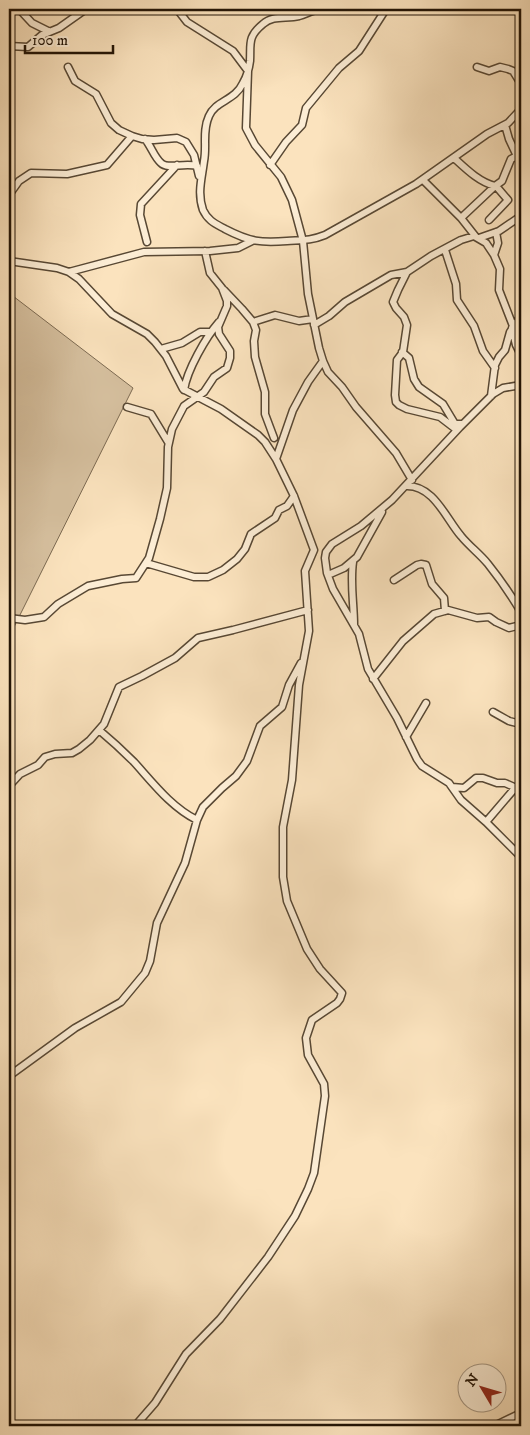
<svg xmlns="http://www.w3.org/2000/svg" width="530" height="1435" viewBox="0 0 530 1435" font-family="'IM FELL DW Pica',serif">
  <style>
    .green { fill: #d6c09f; stroke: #7c6a52 }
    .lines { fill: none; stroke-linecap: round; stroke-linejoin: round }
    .street-casing { stroke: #584834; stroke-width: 9 }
    .street { stroke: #fcedd5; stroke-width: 6 }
  </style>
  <rect width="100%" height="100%" fill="#fbe3be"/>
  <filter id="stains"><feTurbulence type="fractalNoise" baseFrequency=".004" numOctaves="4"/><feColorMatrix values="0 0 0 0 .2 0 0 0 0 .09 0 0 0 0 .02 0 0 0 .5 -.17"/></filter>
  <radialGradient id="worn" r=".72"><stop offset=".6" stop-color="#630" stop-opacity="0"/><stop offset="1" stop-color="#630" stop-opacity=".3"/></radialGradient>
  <path class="green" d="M 9,293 L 133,388 L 9,637 Z"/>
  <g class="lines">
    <g class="street-casing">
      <path id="street" d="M 19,9 L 32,23 L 48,31
        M 179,9 L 180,13 L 187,22 L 233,51 L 248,71 L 246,128 L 255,145 L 281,177 L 292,200 L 303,241 L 308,294 L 319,348 L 323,361 L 328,372 L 342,387 L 356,407 L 396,453 L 412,480
        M 320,9 C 313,10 306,14 299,16 C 286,19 273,15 263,24 C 247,37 251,44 250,61 C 249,69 247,76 243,83 C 235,101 216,100 209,116 C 202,131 207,146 204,161 C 202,178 197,193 203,210 C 208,221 216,224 225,229 C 250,242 261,243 287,241 C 302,240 310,241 325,235 L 416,184 L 487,134 L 508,123 L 521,109
        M 9,46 L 28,47 L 42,35 L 59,28 L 86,9
        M 68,67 L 75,81 L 96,94 L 111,123 L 119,130 L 132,136 L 142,139 L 154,140 L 177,138 L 186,142 L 194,155 L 199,176
        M 477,67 L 489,71 L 500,67 L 508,69 L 513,71 L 521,84
        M 505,125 L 509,139 L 517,156
        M 145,139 C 151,146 154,157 161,163 C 168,170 184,162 197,166
        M 454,158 C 466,169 479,182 495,186 L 502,181 L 511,159 L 517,156 L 521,158
        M 270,165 L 286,142 L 302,125 L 306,108 L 339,68 L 359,51 L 386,9
        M 423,180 L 461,218 L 476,237
        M 9,195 L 19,181 L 31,173 L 67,174 L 107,165 L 132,136
        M 461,218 L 495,186
        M 489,220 L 508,200 L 496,186
        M 479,238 L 499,231 L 521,216
        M 147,242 L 140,215 L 141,204 L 177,165
        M 445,250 L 456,284 L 457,300 L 474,326 L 483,351 L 495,368
        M 494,255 L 498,243 L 496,232
        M 9,261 L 57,268 L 69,272 L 79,279 L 112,314 L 147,334 L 155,342 L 166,356 L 183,389 L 221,409 L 258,435 L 265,442 L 276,459 L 294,496 L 314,550 L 305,571 L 309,631 L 299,685 L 292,780 L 283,827 L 283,877 L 287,901 L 307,949 L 320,969 L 342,993 L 340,999 L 337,1003 L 312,1020 L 306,1038 L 308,1055 L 324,1084 L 325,1096 L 314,1173 L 308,1189 L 295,1216 L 268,1257 L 220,1319 L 186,1354 L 155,1403 L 135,1426
        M 69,272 L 144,252 L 210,251 L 238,248 L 252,241
        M 407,272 L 398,290 L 393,302 L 396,308 L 404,317 L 407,325 L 403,352 L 397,360 L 395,395 L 396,402 L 399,405 L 407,409 L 440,417 L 457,430
        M 224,290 L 242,309 L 253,322 L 256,330 L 254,341 L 255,357 L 265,392 L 265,414 L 274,438
        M 253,322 L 275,315 L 299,321 L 313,319
        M 314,325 L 329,316 L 345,302 L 391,275 L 407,272 L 431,256 L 461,240 L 474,236 L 486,243 L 494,255 L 500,269 L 499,290 L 513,326
        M 512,328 L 516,345 L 521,355
        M 161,349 L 182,343 L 200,332 L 211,332
        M 402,352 L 409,358 L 414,379 L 419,387 L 443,404 L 455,424 L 462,424
        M 521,385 L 503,388 L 493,394 L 460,427 L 392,500 L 361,526 L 332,544 L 326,552 L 325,558 L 327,573 L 333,589 L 359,634 L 368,669 L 397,718 L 417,759 L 422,766 L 449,783 L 461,800 L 486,822 L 521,857
        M 184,390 C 187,370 206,337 219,322
        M 491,396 L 495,365 L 499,357 L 505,350 L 510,332 L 521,316
        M 127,407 L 151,414 L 168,442
        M 276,459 L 293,410 L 308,382 L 323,361
        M 406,486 C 434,485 446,519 461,536 C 469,546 480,554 488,564 C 500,579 511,595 521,612
        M 353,562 C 350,583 354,604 354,625
        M 146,563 L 194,577 L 208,577 L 223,570 L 237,559 L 245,549 L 251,534 L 275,518 L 279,510 L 287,506 L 294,496
        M 328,575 L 344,568 L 357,557 L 382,512
        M 394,580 L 417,565 L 421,564 L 426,565 L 432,584 L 444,598 L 445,611
        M 9,618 L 25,620 L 44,617 L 58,604 L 88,586 L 122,579 L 136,578 L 149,558 L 160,519 L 167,488 L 168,447 L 172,429 L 184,406 L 204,392 L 214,377 L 227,368 L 230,358 L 230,351 L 219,334 L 218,327 L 227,306 L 227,301 L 222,288 L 210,273 L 205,251
        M 373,679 L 403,641 L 434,614 L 448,610 L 477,618 L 489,617 L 496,622 L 509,628 L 521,625
        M 493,712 L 509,721 L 521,724
        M 99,730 C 111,740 123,751 134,762 C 153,783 171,807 197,820
        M 406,737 L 426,703
        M 9,786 L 20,774 L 38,765 L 45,757 L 55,754 L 72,753 L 79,749 L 90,740 L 104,724 L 119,687 L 142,676 L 175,658 L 198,638 L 233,630 L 308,610
        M 452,787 L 464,788 L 476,778 L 483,778 L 497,783 L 505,783 L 521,790
        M 486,822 L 515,788
        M 9,1076 L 75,1028 L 121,1002 L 145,973 L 150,961 L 157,923 L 185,863 L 197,820 L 203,807 L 222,788 L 236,776 L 247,761 L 260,726 L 282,707 L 289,685 L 301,663
        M 494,1426 L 521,1413"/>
    </g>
    <use href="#street" class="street"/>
  </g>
  <rect width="530" height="1435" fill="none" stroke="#fbe3be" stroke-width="30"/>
  <rect x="10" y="10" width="510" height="1415" fill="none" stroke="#221406" stroke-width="2.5"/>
  <rect x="15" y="15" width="500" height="1405" fill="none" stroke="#221406"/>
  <g transform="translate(482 1388) rotate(308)"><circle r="24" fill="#fcedd5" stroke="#a59682"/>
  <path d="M0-4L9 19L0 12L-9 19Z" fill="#8f2418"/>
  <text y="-8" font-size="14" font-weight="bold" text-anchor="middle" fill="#221406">N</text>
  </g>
  <path d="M25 45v8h88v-8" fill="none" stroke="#221406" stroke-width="2.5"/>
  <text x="32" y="45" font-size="15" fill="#221406" stroke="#fcedd5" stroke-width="4" paint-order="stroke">100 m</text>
  <rect width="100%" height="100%" filter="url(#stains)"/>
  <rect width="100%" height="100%" fill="url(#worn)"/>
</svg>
